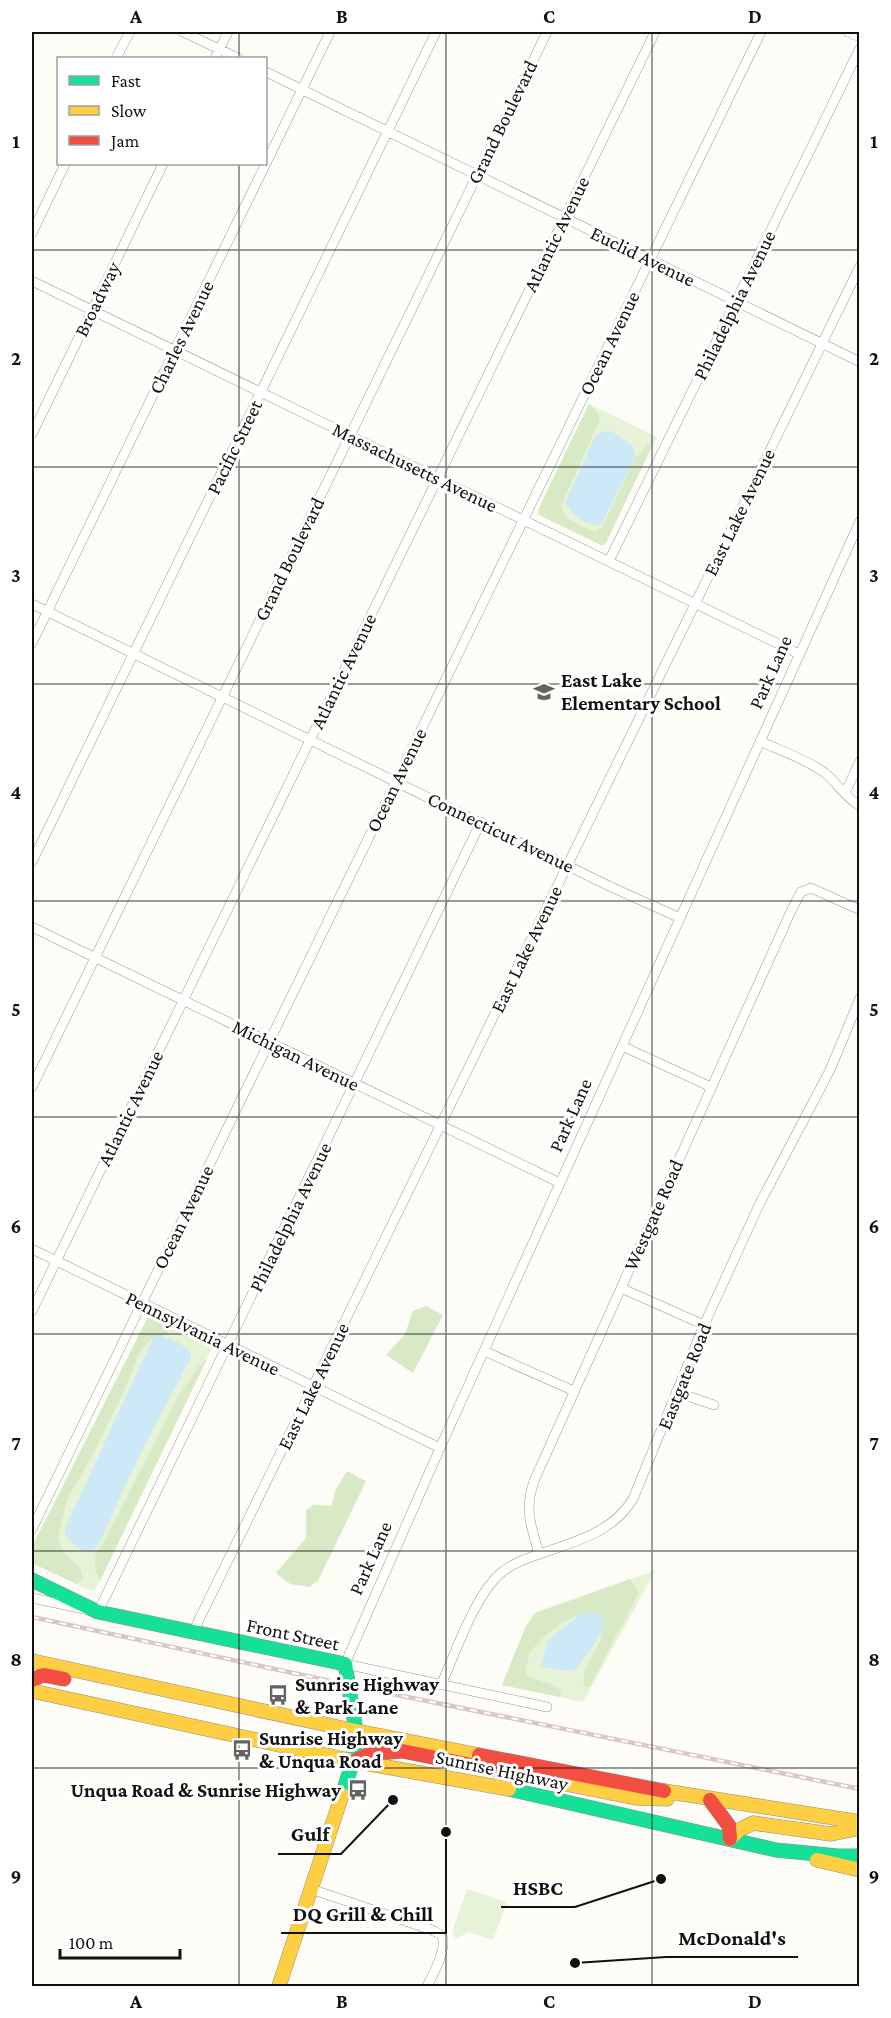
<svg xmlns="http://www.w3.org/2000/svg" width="891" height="2018" viewBox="0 0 891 2018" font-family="'Crimson Pro',serif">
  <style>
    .green { fill: #e7f3d7 }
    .forest { fill: #d8eac5 }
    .water { fill: #cde8f7 }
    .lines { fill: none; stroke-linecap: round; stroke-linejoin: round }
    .street-casing { stroke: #979795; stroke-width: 10 }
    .fast-casing { stroke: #8e8d8b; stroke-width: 15 }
    .slow-casing { stroke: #8e8d8b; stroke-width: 15 }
    .jam-casing { stroke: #8e8d8b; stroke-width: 15 }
    .street { stroke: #fffffe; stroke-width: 9 }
    .fast { stroke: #16e098; stroke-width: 14 }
    .slow { stroke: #ffcf43; stroke-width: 14 }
    .jam { stroke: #f24e42; stroke-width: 14 }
    .rail-casing { stroke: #d9c6c7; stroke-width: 4.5 }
    .rail { stroke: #fff; stroke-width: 2; stroke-dasharray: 7; stroke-linecap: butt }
    .grid { fill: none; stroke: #111; stroke-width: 1.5; stroke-opacity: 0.55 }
    .labels { text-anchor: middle; stroke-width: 6; stroke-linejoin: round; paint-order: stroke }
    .street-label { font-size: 20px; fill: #111; stroke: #fff }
    .poi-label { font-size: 20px; font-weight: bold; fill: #111; stroke: #fff; text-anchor: start }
    .leader { fill: none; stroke: #111; stroke-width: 2 }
    .callout-dot { fill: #111; stroke: #fff; stroke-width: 2 }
    .callout-label { font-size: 21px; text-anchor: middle; font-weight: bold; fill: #111; stroke: #fff; stroke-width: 6; stroke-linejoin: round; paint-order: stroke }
    .neatline { fill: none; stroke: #111; stroke-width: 2 }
    .grid-label { font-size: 20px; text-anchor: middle; font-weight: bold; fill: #111 }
  </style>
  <rect width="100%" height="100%" fill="#fdfcf7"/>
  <path class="green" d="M 589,404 L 657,437 L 604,546 L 536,514 Z
    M 149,1315 L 210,1345 L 211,1350 L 95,1590 L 91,1591 L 32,1563 L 32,1547 Z
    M 656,1570 L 583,1702 L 502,1685 L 526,1626 L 535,1613 Z
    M 467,1889 L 507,1902 L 493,1940 L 469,1932 L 455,1939 L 452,1932 Z"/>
  <path class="forest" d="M 589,404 L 599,414 L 599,422 L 562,504 C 560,520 583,526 595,532 L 602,527 L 636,458 L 647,445 L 650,445 L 649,452 L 606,543 L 601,545 L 541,516 L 538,510 Z
    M 426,1306 L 443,1315 L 413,1373 L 386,1355 L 405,1334 L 413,1311 Z
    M 149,1315 L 171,1325 L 168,1334 L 151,1339 L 141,1350 L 121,1398 L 93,1454 L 67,1500 L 58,1538 L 63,1552 L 81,1569 L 83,1580 L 76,1584 L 32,1563 L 32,1547 Z
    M 207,1359 L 100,1581 C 93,1567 92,1556 103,1544 L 176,1400 L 198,1367 Z
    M 347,1471 L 366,1481 L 318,1581 L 309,1587 L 290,1584 L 276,1573 L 306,1538 L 306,1510 L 313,1505 L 331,1506 L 336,1489 Z
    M 630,1579 L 639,1592 L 589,1688 L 584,1686 C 581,1661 605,1645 601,1630 C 600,1625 597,1620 596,1615 L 579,1615 L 563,1622 L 546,1635 L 530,1652 L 525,1671 L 528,1677 L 552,1684 L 561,1690 L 560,1697 L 502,1685 L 526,1626 L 535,1613 Z"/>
  <path class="water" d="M 611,431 L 632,445 L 636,457 L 601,525 C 586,526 571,515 565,502 L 595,436 L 601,432 Z
    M 160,1336 C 171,1339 184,1343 191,1354 L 190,1360 L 139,1456 L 99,1544 L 92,1551 C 80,1552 72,1544 65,1535 L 66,1526 L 152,1340 Z
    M 582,1613 L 601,1614 L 603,1629 L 593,1647 L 575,1670 L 558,1670 L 541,1666 L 548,1640 Z"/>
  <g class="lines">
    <g class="street-casing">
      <path id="street" d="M 183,32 L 238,58
        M 848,32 L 860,37
        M 116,58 L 130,32
        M 215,58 L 228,32
        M 266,72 L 860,362
        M 32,233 L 65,164
        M 32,281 L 799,654
        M 32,434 L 163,164
        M 609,561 L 860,48
        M 32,604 L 609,886 L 680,918
        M 32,643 L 330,32
        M 760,741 C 781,751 806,759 825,773 C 837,783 846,798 860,806
        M 845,793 L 860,761
        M 32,862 L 436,32
        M 32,927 L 560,1183
        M 622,1046 L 711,1087
        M 32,1087 L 547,32
        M 32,1249 L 440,1448
        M 621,1288 L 704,1325
        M 32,1311 L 655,32
        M 484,1351 L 574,1391
        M 676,1392 L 714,1405
        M 32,1529 L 761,32
        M 539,1554 C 531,1525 524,1511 534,1481 L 792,909 L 801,892 L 811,888 L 860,910
        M 32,1598 L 98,1612 L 481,822
        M 193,1632 L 860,266
        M 441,1685 C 456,1652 475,1594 502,1572 C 513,1563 527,1558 540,1554 C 576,1541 612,1533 633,1499 L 704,1325 L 759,1205 L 830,1070 L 860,998
        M 547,1707 L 345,1664 L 440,1448 L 860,521
        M 311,1889 L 432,1930 C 435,1932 439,1933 441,1935 C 449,1945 432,1977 427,1986"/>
    </g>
    <g class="fast-casing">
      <path id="fast" d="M 32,1580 L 98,1612 L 345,1664 L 356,1731 L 353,1761 L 342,1795
        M 509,1789 L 776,1850 L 837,1856 L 860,1856"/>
    </g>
    <g class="slow-casing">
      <path id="slow" d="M 32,1661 L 356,1731 L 479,1755
        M 32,1691 L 353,1761 L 509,1789
        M 556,1782 L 636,1798 L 667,1799
        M 664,1791 L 860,1822
        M 730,1839 L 739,1830 L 753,1823 L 831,1834 L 860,1828
        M 817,1860 L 860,1870
        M 279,1986 L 342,1795"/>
    </g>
    <g class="jam-casing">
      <path id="jam" d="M 32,1680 L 43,1675 L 64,1679
        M 479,1755 L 664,1791
        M 354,1761 L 369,1754 L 402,1751 L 556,1782
        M 710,1800 L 729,1826 L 730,1839"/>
    </g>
    <use href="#street" class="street"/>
    <use href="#fast" class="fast"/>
    <use href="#slow" class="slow"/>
    <use href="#jam" class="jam"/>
    <g class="rail-casing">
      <path id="rail" d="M 32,1617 L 363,1688 L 860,1789"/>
    </g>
    <use href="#rail" class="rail"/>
  </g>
  <path class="grid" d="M 239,32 L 239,58M 446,32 L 446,1986M 652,32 L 652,1986M 239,164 L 239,1986M 32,250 L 860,250M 32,467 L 860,467M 32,684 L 860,684M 32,901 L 860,901M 32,1117 L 860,1117M 32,1334 L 860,1334M 32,1551 L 860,1551M 32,1768 L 860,1768"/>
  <defs>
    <g id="school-bare" transform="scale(1.62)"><path d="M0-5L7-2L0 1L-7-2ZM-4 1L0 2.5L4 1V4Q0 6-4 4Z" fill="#646362" stroke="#fff" stroke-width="2.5" paint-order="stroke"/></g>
    <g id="bus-bare" transform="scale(1.62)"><path d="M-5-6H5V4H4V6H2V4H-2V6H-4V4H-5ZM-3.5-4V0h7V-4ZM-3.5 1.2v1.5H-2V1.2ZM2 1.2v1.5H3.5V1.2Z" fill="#646362" stroke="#fff" stroke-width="2.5" paint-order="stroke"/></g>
  </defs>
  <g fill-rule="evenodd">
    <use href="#school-bare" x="544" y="692"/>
    <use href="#bus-bare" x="278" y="1695"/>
    <use href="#bus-bare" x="242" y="1750"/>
    <use href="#bus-bare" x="358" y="1790"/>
  </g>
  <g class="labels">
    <g class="street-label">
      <text transform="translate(502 122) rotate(-64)" y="7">Grand Boulevard</text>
      <text transform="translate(556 234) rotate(-64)" y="7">Atlantic Avenue</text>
      <text transform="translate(643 256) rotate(26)" y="7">Euclid Avenue</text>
      <text transform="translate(97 299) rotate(-64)" y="7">Broadway</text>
      <text transform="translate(734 305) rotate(-64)" y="7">Philadelphia Avenue</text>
      <text transform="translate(181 337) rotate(-64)" y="7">Charles Avenue</text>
      <text transform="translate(609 343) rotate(-64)" y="7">Ocean Avenue</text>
      <text transform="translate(234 447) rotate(-64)" y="7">Pacific Street</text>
      <text transform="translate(415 467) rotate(26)" y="7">Massachusetts Avenue</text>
      <text transform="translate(739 512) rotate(-64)" y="7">East Lake Avenue</text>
      <text transform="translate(289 559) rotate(-64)" y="7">Grand Boulevard</text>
      <text transform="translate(343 671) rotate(-64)" y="7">Atlantic Avenue</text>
      <text transform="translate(770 672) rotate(-66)" y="7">Park Lane</text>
      <text transform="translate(396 780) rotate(-64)" y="7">Ocean Avenue</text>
      <text transform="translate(501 832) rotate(26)" y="7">Connecticut Avenue</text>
      <text transform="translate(526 949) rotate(-64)" y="7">East Lake Avenue</text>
      <text transform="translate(296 1055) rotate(26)" y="7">Michigan Avenue</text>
      <text transform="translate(130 1108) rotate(-64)" y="7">Atlantic Avenue</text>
      <text transform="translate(570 1115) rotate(-66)" y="7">Park Lane</text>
      <text transform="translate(653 1215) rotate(-66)" y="7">Westgate Road</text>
      <text transform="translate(183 1217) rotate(-64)" y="7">Ocean Avenue</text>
      <text transform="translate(290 1217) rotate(-64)" y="7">Philadelphia Avenue</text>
      <text transform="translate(203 1333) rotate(26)" y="7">Pennsylvania Avenue</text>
      <text transform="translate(684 1376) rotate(-68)" y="7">Eastgate Road</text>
      <text transform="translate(313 1386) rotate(-64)" y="7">East Lake Avenue</text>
      <text transform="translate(370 1558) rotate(-66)" y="7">Park Lane</text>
      <text transform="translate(293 1634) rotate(12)" y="7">Front Street</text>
      <text transform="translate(502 1770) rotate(12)" y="7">Sunrise Highway</text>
    </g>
    <g class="poi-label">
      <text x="561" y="687">East Lake<tspan x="561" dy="23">Elementary School</tspan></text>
      <text x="295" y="1691">Sunrise Highway<tspan x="295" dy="23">&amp; Park Lane</tspan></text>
      <text x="259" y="1745">Sunrise Highway<tspan x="259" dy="23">&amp; Unqua Road</tspan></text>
      <text x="341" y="1797" text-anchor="end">Unqua Road &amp; Sunrise Highway</text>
    </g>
  </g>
  <path class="leader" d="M393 1800L341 1854H278M661 1879L575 1907H501M446 1832L446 1933H281M575 1963L666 1957H798"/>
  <g class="callout-dot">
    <circle cx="393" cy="1800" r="6"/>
    <circle cx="661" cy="1879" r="6"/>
    <circle cx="446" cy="1832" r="6"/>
    <circle cx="575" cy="1963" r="6"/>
  </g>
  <g class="callout-label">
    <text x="310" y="1841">Gulf</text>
    <text x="538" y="1895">HSBC</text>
    <text x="363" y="1921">DQ Grill &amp; Chill</text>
    <text x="732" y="1945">McDonald's</text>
  </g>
  <rect width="891" height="2018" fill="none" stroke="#ffffff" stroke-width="66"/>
  <rect x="57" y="57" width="210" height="108" fill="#ffffff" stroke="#a0a0a0" stroke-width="1.5"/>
  <rect x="69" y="76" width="30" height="9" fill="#16e098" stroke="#a0a0a0" stroke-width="1.5"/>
  <text x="111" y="87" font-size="18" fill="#111111">Fast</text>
  <rect x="69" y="106" width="30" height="9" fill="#ffcf43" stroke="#a0a0a0" stroke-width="1.5"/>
  <text x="111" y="117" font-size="18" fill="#111111">Slow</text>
  <rect x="69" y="136" width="30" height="9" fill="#f24e42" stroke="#a0a0a0" stroke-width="1.5"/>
  <text x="111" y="147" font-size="18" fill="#111111">Jam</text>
  <path d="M60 1949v9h120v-9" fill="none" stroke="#111111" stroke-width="3"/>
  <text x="69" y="1949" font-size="18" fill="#111111" stroke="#ffffff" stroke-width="4.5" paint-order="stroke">100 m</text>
  <rect x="33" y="33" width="825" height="1952" class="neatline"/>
  <g class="grid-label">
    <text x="136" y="23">A</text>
    <text x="342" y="23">B</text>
    <text x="549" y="23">C</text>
    <text x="755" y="23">D</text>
    <text x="16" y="148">1</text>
    <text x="874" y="148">1</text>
    <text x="16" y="365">2</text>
    <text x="874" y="365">2</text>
    <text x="16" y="582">3</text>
    <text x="874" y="582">3</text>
    <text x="16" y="799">4</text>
    <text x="874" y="799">4</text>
    <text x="16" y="1016">5</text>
    <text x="874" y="1016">5</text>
    <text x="16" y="1233">6</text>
    <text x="874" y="1233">6</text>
    <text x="16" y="1450">7</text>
    <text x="874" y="1450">7</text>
    <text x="16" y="1666">8</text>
    <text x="874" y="1666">8</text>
    <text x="16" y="1883">9</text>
    <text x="874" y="1883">9</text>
    <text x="136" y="2008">A</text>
    <text x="342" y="2008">B</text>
    <text x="549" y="2008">C</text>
    <text x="755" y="2008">D</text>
  </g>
</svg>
